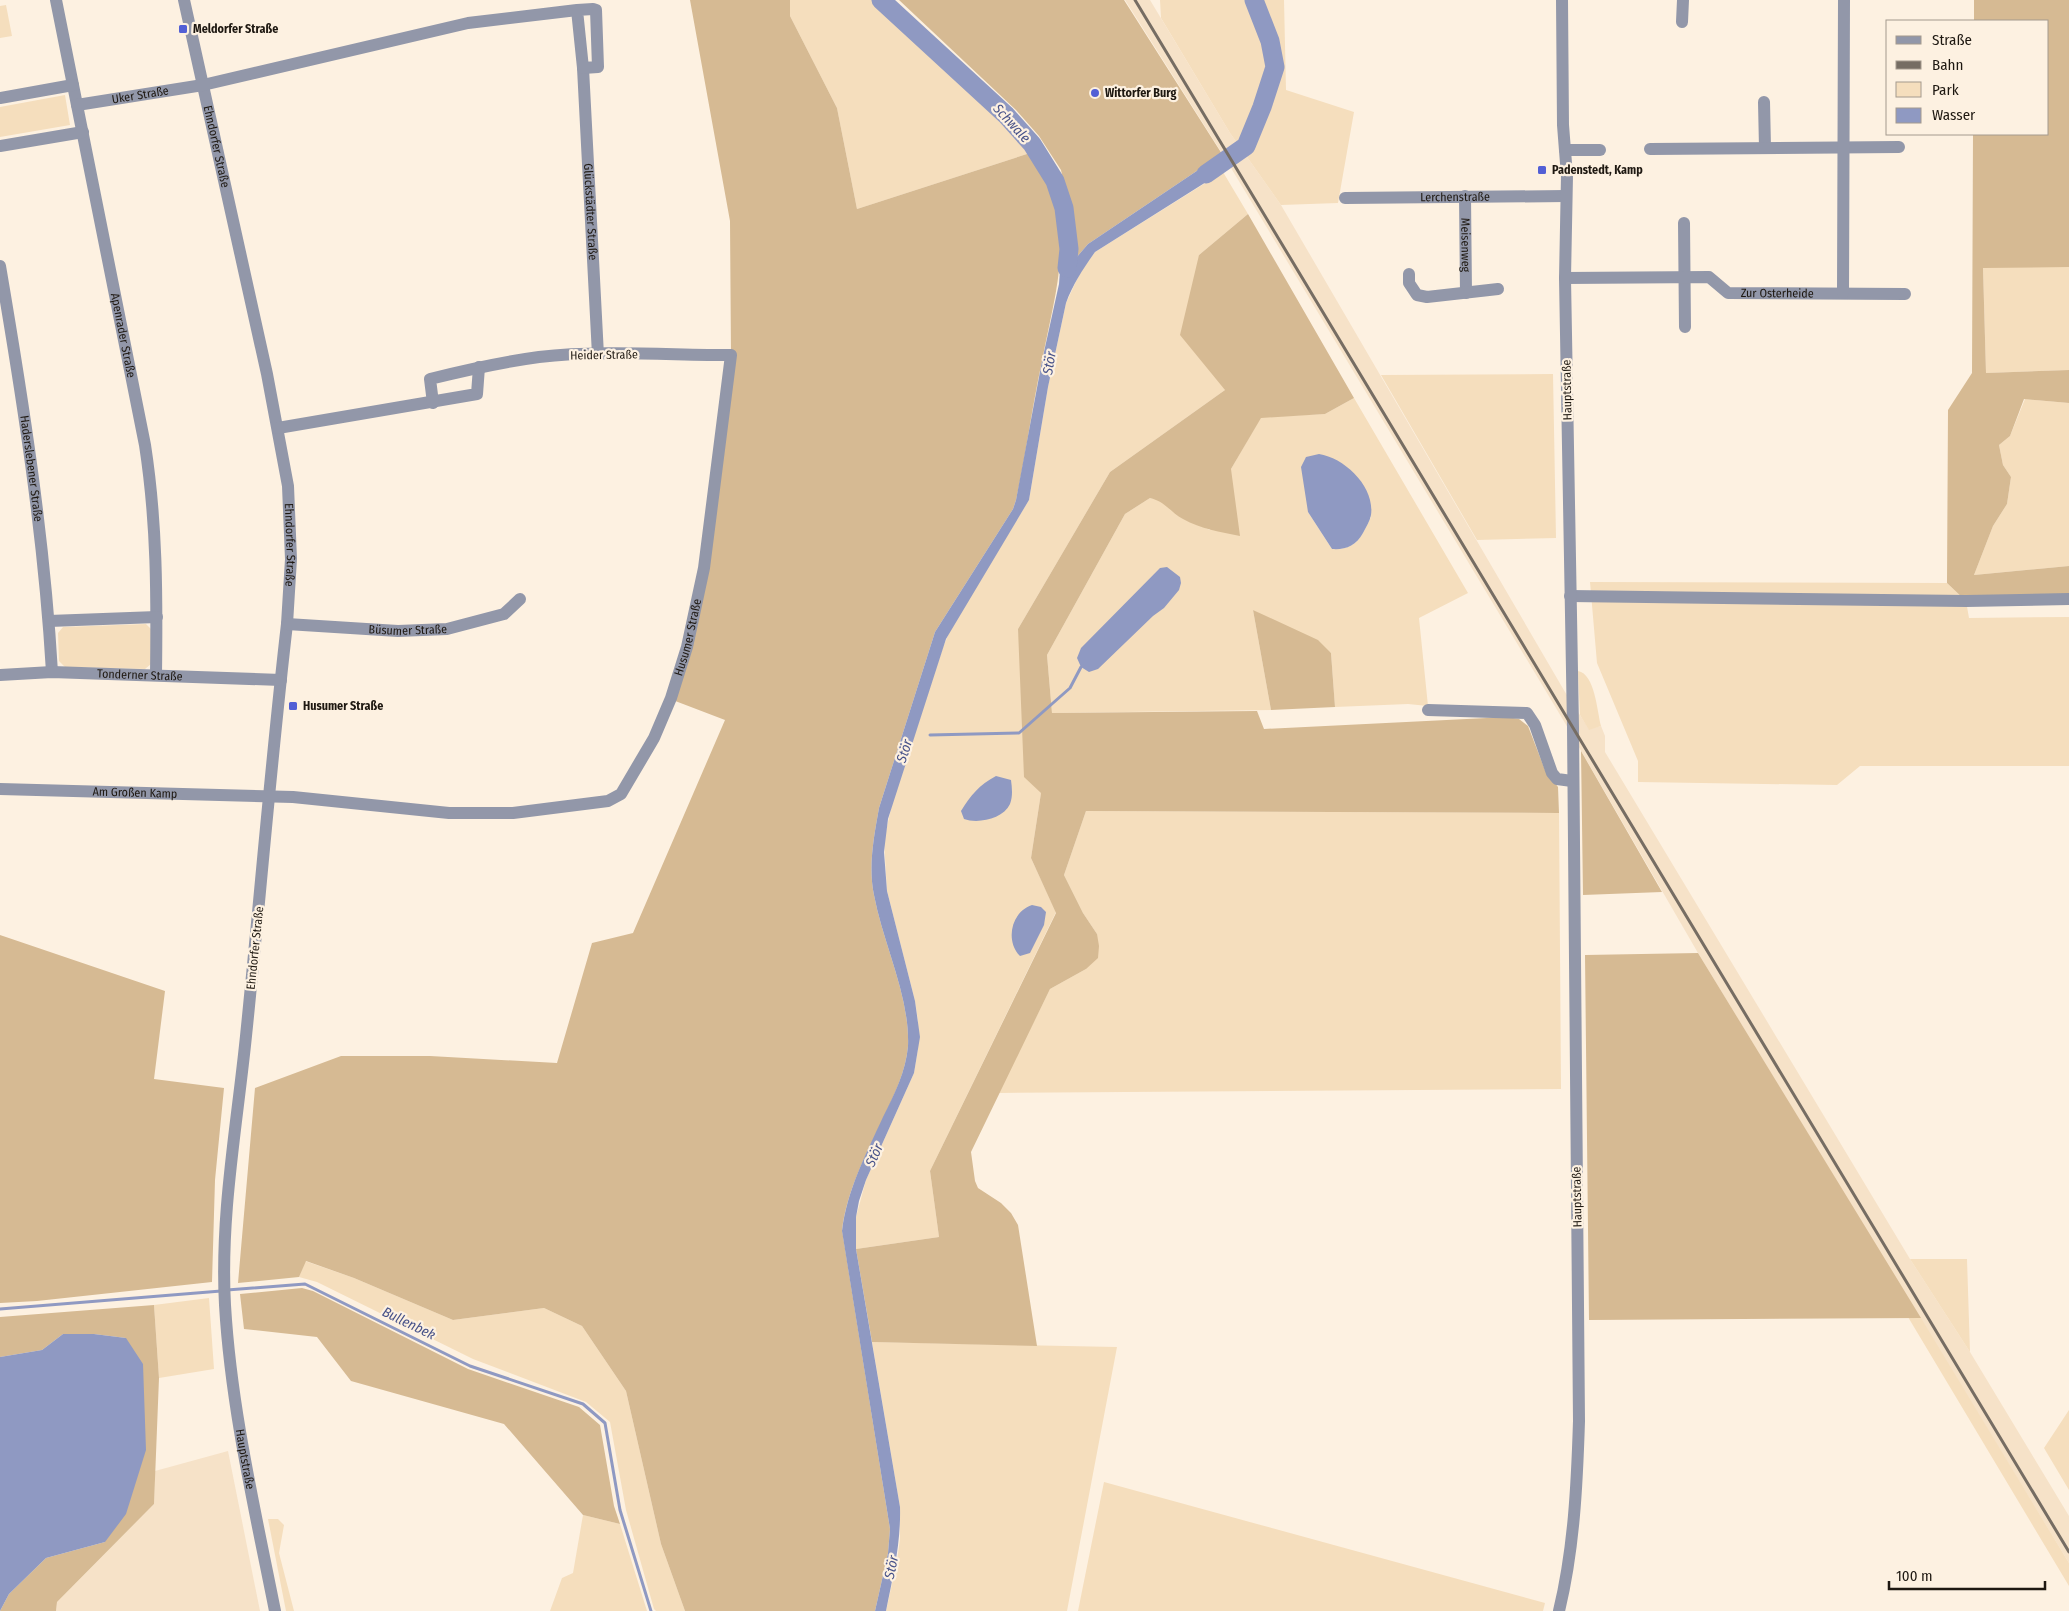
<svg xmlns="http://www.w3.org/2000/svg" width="2069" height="1611" viewBox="0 0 2069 1611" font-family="'Fira Sans Condensed',sans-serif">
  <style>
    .built { fill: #f6e2c8 }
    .green { fill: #f5debd; fill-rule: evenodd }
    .forest { fill: #d6ba93 }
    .water { fill: #8f99c2 }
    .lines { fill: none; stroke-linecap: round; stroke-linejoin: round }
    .stream { stroke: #8f99c2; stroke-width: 3 }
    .river { stroke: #8f99c2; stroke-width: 19 }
    .minor { stroke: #9297a9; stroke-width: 12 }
    .rail { stroke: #766d63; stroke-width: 3 }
    .poi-dot { fill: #525fd5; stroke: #fdf1e1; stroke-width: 2 }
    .labels { text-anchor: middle; stroke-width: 4.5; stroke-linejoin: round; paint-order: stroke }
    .poi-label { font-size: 12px; font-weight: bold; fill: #1e1811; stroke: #fdf1e1; text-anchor: start }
    .street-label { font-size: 12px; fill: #1e1811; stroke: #fdf1e1 }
    .water-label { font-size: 14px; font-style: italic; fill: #475289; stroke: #fdf1e1 }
  </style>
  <rect width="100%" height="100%" fill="#fdf1e1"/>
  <path class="built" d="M 1125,0 L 1150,0 L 1230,133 L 1281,205 L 1565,692 L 1589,729 L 1601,726 L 1605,736 L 1605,752 L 1910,1259 L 1970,1352 L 2069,1516 L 2069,1563 L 1698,953 L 1565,723 L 1225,158 Z
    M 228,1451 L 260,1611 L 56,1611 L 57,1602 L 154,1504 L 155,1471 Z"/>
  <path class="green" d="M 790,0 L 881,0 L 1006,115 L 1032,144 L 1030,153 L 857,209 L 837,108 L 790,16 Z
    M 1160,0 L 1284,0 L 1286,90 L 1354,112 L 1338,203 L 1281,205 L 1230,133 L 1161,18 Z
    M 6,5 L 12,36 L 0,38 L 0,6 Z
    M 65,95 L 70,125 L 0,137 L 0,107 Z
    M 1223,172 L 1248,214 L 1199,255 L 1225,390 L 1110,472 L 1018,629 L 1041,793 L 1031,858 L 1056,912 L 930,1171 L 939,1237 L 856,1249 L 856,1217 L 866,1180 L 914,1073 L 918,1049 L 918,1021 L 915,1001 L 887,891 L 884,840 L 892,804 L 943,647 L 952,626 L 1029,500 L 1048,387 L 1066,303 L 1080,273 L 1095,252 Z
    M 1983,267 L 2069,267 L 2069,370 L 1986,373 Z
    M 1553,374 L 1556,538 L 1477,540 L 1381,375 Z
    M 1354,398 L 1468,593 L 1419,618 L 1428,706 L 1408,704 L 1335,707 L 1331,653 L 1253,610 L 1271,710 L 1052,713 L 1047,655 L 1125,514 L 1150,498 L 1161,500 L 1182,518 L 1210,530 L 1231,469 L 1261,417 L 1325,414 ZM 1308,512 L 1371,517 C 1361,537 1357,550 1332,549 Z
    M 2025,399 L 2069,403 L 2069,566 L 1974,575 L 1993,526 L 2007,504 L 2011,477 L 2003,465 L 1999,445 L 2010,436 Z
    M 1590,582 L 1947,583 L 1966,601 L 1969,618 L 2069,617 L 2069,766 L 1860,766 L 1837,785 L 1638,782 L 1638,761 L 1597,663 Z
    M 146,624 L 151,629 L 151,664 L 145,669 L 65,667 L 59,661 L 58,633 L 63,627 Z
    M 1578,671 C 1595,674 1597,711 1601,726 L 1589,730 L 1580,715 Z
    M 1086,811 L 1559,813 L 1561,1089 L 998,1093 L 1050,989 L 1086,969 L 1097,934 L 1083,913 L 1064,875 Z
    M 1910,1259 L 1967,1259 L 1970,1352 Z
    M 305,1261 L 354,1278 L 453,1320 L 544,1308 L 582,1326 L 626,1391 L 661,1544 L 685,1611 L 656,1611 L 654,1609 L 626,1510 L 610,1422 L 586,1402 L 473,1359 L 317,1282 L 299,1277 Z
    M 209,1298 L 214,1369 L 159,1378 L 154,1305 Z
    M 1908,1317 L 1921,1318 L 2069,1563 L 2069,1586 Z
    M 872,1342 L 1117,1347 L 1067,1611 L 886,1611 L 897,1561 L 900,1539 L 900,1507 Z
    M 2069,1410 L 2069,1490 L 2044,1448 Z
    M 1104,1482 L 1545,1603 L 1543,1611 L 1078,1611 Z
    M 583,1515 L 620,1524 L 647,1611 L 550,1611 L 562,1578 L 573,1573 Z
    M 268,1519 L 278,1519 L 284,1525 L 279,1553 L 294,1611 L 286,1611 Z"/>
  <path class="forest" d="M 690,0 L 790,0 L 790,16 L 837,108 L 857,209 L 1030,153 C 1041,169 1055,187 1058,206 C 1067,261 1052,308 1042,361 C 1032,407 1026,454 1016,500 L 1013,509 L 935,632 L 879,808 C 874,836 868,867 874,895 C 883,944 910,996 908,1046 C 906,1071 894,1095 884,1117 C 866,1154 847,1190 842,1230 L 890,1529 L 888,1553 L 875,1611 L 685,1611 L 661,1544 L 626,1391 L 582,1326 L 544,1308 L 453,1320 L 354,1278 L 306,1261 L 299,1277 L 238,1283 L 255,1088 L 341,1056 L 430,1056 L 557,1063 L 592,943 L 633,933 L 725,720 L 670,699 L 687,647 L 731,355 L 730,221 Z
    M 899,0 L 1124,0 L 1222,154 L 1088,244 L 1076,258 L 1073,258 L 1073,224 L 1061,170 L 1039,136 L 1016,110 Z
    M 1974,0 L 2069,0 L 2069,267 L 1983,268 L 1986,373 L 2069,370 L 2069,403 L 2024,399 L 2010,436 L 1999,445 L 2003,465 L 2011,477 L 2007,504 L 1993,526 L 1974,575 L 2069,566 L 2069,599 L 1966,601 L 1947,583 L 1948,410 L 1972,373 L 1973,134 L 2048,134 L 2048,21 L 1974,21 Z
    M 1248,214 L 1354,398 L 1325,414 L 1261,418 L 1231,469 L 1240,536 C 1220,532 1201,529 1183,519 C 1170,512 1166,502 1150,498 L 1125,514 L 1047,655 L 1052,713 L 1257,711 L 1264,729 L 1507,717 L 1519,719 L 1528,726 L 1545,770 L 1558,787 L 1559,813 L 1086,811 L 1064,875 L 1083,913 L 1097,934 L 1099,946 L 1098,958 L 1086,969 L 1050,989 L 971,1152 L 975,1181 L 978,1188 L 1001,1203 L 1011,1213 L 1018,1225 L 1037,1346 L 872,1342 L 856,1249 L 939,1237 L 930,1171 L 1056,913 L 1031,858 L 1041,793 L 1024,777 L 1018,629 L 1110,472 L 1225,390 L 1180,335 L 1199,255 Z
    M 1253,610 L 1318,640 L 1331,653 L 1335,707 L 1271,710 Z
    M 1581,751 L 1662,892 L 1583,895 Z
    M 0,935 L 165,991 L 154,1079 L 224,1088 L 215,1180 L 212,1282 L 37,1301 L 0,1303 Z
    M 1698,953 L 1921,1318 L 1589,1320 L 1585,955 Z
    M 302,1288 L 313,1291 L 468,1369 L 579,1407 L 600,1425 L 614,1506 L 620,1524 L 583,1515 L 504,1424 L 351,1381 L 317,1337 L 244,1329 L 240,1294 Z
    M 154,1305 L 159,1378 L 154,1504 L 57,1602 L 56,1611 L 0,1611 L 9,1594 L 46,1558 L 105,1542 L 126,1338 L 94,1334 L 63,1334 L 42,1350 L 0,1357 L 0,1317 Z"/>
  <path class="water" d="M 1222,154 L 1230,167 L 1095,252 C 1083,269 1073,284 1066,303 L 1048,387 L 1029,500 L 946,639 L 888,819 L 884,852 L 887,891 L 915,1001 L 920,1037 L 914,1073 L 866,1180 L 859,1201 L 856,1217 L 856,1249 L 900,1507 C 901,1543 893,1576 886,1611 L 875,1611 L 888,1553 L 890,1529 L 842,1231 C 847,1190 866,1154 883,1117 C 894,1095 906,1071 908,1046 C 910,996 883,944 874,895 C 868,867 874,836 879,808 L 935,632 L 1013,509 L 1016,500 L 1042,361 L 1059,284 L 1062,244 L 1072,243 L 1073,258 L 1076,258 L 1088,244 Z
    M 1319,454 C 1345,458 1375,487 1371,515 C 1370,521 1366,527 1363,533 C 1356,546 1345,550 1332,549 L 1308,512 L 1301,467 L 1306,457 Z
    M 1167,567 L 1180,577 L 1181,583 L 1179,590 L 1164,608 L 1153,616 L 1098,669 L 1089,672 L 1081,667 L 1077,658 L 1081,648 L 1160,568 Z
    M 996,776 L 1011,780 C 1012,788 1013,796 1010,804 C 1003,819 978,824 964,819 L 961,811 C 971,795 979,785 996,776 Z
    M 1032,905 L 1041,907 L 1046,912 L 1044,925 L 1030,953 L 1020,956 C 1005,941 1011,912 1032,905 Z
    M 63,1334 L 94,1334 L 126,1338 L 143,1364 L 146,1450 L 126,1514 L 105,1542 L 46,1558 L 9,1594 L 0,1611 L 0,1357 L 42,1350 Z"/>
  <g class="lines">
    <path class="stream" d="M 930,735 L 1019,733 L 1070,688 L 1081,667
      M 227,1290 L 305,1284 L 470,1366 L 583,1404 L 605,1423 L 620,1510 L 651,1611
      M 0,1309 L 221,1291"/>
    <path class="river" d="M 881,0 L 1006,115 L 1032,144 L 1055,181 L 1064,208 L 1069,249 L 1067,268
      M 1206,174 L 1246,146 L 1262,107 L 1275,67 L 1270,41 L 1254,0"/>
    <g class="minor">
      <path id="s1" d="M 56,0 L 145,445 C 157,523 157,597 156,675"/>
      <path id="s2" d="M 184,0 L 267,374 L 288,486 L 291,559 L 287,624 C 271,761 260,899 246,1036 C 237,1125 220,1216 225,1305 C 231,1408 255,1510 275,1611"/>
      <path d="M 1682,22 L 1683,0"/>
      <path id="s3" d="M 583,68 L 598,355"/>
      <path d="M 0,98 L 73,85"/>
      <path d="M 1764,102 L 1765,148"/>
      <path id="s4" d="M 77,105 L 203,85 L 468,23 L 577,10 L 593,9 L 596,10 L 598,67 L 583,68 L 577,10"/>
      <path d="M 0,146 L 83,132"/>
      <path d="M 1650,149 L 1899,147"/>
      <path d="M 1565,150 L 1600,150"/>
      <path id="s5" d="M 1465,196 L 1466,293"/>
      <path id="s6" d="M 1345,198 L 1566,196"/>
      <path d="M 1684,223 L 1685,327"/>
      <path id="s7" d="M 0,266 C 23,401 44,535 52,672"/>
      <path d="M 1409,274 L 1409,283 L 1417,295 L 1427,297 L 1498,289"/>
      <path id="s8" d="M 1565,278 L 1709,277 L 1728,293 L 1905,294"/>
      <path d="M 1843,293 L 1844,0"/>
      <path d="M 278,428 L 477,394 L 479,367"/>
      <path d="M 1570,596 L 1966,601 L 2069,599"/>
      <path d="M 49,621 L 157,617"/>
      <path id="s9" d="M 287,624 L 398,631 L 447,629 L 504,614 L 520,599"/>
      <path id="s10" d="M 0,675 L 52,672 L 281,680"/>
      <path d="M 1428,710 L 1527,713 L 1535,725 L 1552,773 L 1557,779 L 1572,781"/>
      <path id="s11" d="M 0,789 L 293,797 L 449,813 L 513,813 L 608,801 L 621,794 L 654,738 L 671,698 L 687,647 L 704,568 L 731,355 C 668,355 602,350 539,357 C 502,362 466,370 430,379 L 433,403"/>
      <path d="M 1559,1611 C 1574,1549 1577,1485 1579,1421 L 1573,727 L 1565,278 L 1567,176 L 1563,125 L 1562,0"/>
    </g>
    <path class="rail" d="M 1135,0 L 2069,1552"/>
  </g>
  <g class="poi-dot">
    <rect x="178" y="24" width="10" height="10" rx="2.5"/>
    <circle cx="1095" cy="93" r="5"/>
    <rect x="1537" y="165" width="10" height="10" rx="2.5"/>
    <rect x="288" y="701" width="10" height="10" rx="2.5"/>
  </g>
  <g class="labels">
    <g class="poi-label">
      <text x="193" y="33">Meldorfer Straße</text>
      <text x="1105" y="97">Wittorfer Burg</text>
      <text x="1552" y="174">Padenstedt, Kamp</text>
      <text x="303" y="710">Husumer Straße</text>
    </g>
    <g class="street-label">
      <text dy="4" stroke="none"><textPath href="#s4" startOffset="64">Uker Straße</textPath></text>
      <text dy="4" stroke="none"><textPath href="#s2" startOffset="150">Ehndorfer Straße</textPath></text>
      <text dy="4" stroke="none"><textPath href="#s6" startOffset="110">Lerchenstraße</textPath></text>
      <text dy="4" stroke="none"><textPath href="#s3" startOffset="144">Glückstädter Straße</textPath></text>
      <text dy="4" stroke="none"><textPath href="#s5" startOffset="49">Meisenweg</textPath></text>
      <text dy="4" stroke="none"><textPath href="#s8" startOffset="218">Zur Osterheide</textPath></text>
      <text dy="4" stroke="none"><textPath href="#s1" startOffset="342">Apenrader Straße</textPath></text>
      <text transform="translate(604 355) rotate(-1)" y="4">Heider Straße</text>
      <text transform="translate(1567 390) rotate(-91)" y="4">Hauptstraße</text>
      <text dy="4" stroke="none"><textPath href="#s7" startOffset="205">Haderslebener Straße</textPath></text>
      <text dy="4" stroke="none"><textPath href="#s2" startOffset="556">Ehndorfer Straße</textPath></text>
      <text dy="4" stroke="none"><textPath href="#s9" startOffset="121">Büsumer Straße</textPath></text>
      <text dy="4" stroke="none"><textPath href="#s11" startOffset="796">Husumer Straße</textPath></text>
      <text dy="4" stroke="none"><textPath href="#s10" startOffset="140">Tonderner Straße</textPath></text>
      <text dy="4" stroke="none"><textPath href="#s11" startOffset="135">Am Großen Kamp</textPath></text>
      <text transform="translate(255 948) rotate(-84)" y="4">Ehndorfer Straße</text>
      <text transform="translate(1577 1197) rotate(-91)" y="4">Hauptstraße</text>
      <text dy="4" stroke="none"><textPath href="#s2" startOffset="1475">Hauptstraße</textPath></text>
    </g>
    <g class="water-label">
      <text transform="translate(1012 123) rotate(47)" y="5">Schwale</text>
      <text transform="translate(1049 363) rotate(-80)" y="5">Stör</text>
      <text transform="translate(904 751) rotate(-73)" y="5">Stör</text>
      <text transform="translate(874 1155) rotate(-66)" y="5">Stör</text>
      <text transform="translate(409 1323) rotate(26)" y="5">Bullenbek</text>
      <text transform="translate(891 1567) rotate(-78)" y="5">Stör</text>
    </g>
  </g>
  <rect x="1886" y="20" width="162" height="115" fill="#fdf1e1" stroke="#a49a8e"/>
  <rect x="1896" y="36" width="25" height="8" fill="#9297a9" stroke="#a49a8e"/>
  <text x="1932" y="45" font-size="15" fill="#1e1811">Straße</text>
  <rect x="1896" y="61" width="25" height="8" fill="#766d63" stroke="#a49a8e"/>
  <text x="1932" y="70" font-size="15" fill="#1e1811">Bahn</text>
  <rect x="1896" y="82" width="25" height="15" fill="#f5debd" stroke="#a49a8e"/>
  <text x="1932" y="95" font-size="15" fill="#1e1811">Park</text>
  <rect x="1896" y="108" width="25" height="15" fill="#8f99c2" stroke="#a49a8e"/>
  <text x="1932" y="120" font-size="15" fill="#1e1811">Wasser</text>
  <path d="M1889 1581v8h156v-8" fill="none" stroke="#1e1811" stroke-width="2.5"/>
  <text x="1896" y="1581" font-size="15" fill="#1e1811" stroke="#fdf1e1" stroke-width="4" paint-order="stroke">100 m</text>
</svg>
